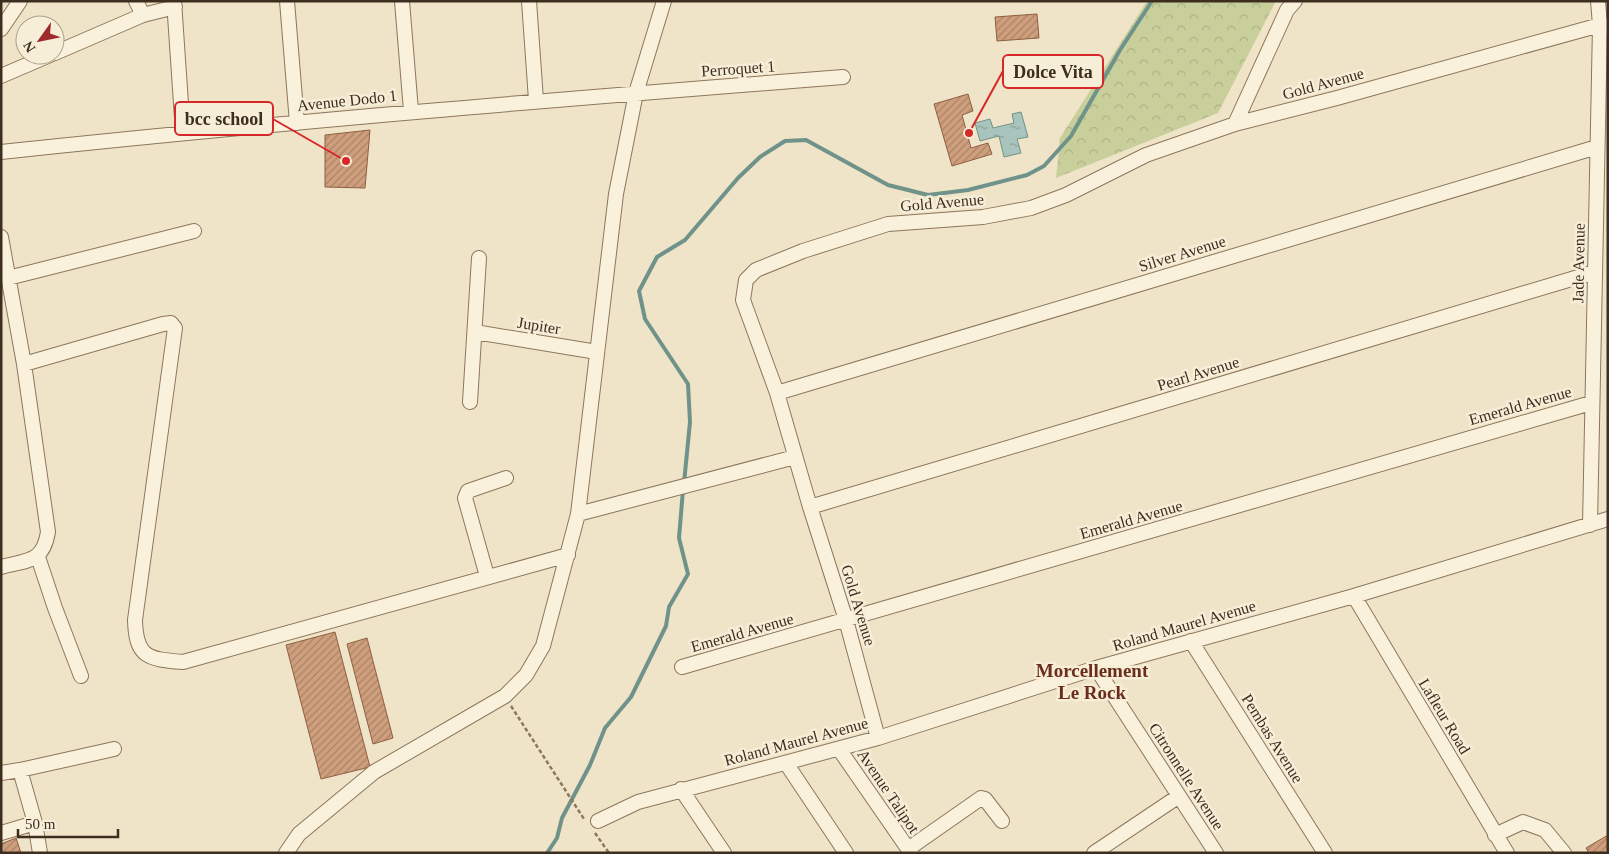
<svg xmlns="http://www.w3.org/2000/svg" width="1609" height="854" viewBox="0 0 1609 854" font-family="Georgia,serif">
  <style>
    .forest { fill: url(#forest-crowns) }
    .water { fill: url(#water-ripples); stroke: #6f938a }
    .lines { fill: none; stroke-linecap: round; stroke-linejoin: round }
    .stream { stroke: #6f938a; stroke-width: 4 }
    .building { fill: url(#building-hatch); stroke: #8d5f41 }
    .minor-casing { stroke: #8d765c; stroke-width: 16 }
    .path { stroke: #8d765c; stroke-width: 2.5; stroke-dasharray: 4 2.5; stroke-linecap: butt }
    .minor { stroke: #faf1dc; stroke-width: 14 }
    .labels { text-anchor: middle; stroke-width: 5; stroke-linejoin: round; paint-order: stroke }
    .street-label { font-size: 16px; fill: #3d2e20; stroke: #f7eed8 }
    .quarter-label { font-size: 19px; font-weight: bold; fill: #6b2e1e; stroke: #f7eed8 }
    .leader { fill: none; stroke: #d62828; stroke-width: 2 }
    .callout-dot { fill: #d62828; stroke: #f7eed8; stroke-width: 2 }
    .callout { fill: #f7eed8; stroke: #d62828; stroke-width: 2 }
    .callout-label { font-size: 18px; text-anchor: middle; font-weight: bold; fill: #3d2e20 }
  </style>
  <defs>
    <pattern id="forest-crowns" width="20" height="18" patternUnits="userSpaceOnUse" patternTransform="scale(1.25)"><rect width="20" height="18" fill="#c9cf9b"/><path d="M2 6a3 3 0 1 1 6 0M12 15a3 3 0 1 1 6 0" fill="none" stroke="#aeb285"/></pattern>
    <pattern id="water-ripples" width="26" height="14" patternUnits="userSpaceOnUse" patternTransform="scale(1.25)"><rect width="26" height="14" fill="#a9c4bc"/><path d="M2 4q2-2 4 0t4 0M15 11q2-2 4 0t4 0" fill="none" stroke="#8ba098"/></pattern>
    <pattern id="building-hatch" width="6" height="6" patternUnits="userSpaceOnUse" patternTransform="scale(1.25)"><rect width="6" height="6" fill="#cf9f7d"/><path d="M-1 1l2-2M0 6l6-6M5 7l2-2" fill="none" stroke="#a98266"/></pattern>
  </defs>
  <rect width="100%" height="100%" fill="#f0e4c8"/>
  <path class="forest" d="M 1147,1 L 1276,1 L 1218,113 L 1056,178 L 1060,138 Z"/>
  <path class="water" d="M 1021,112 L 1028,137 L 1017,139 L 1021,153 L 1004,157 L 999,136 L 980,141 L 975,123 L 990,119 L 993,128 L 1014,123 L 1012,114 Z"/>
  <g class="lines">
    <path class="stream" d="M 684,483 L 690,422 L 688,384 L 645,319 L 639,291 L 657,257 L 685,240 L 738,178 L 760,157 L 785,141 L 806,140 L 888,185 L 928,195 L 968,190 L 1027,175 L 1044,166 L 1071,136 L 1120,50 L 1152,1
      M 547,853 L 557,838 L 562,818 L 590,765 L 605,728 L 631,697 L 666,626 L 669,607 L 688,574 L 679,538 L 683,490"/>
  </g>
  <path class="building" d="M 1037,14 L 1039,38 L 997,41 L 995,17 Z
    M 968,94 L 973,111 L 962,115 L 971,148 L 988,143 L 992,154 L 952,166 L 934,104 Z
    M 370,130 L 365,188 L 325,187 L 325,135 Z
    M 335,632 L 370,767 L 321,779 L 286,645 Z
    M 367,638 L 393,738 L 373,744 L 347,644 Z
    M 1608,835 L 1608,853 L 1589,853 L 1586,848 Z
    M 16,838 L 21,853 L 1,853 L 1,844 Z"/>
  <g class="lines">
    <g class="minor-casing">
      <path id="minor" d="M 136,1 L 143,15
        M 174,1 L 183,133
        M 287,1 L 297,123
        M 402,1 L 411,111
        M 529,1 L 536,100
        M 1,29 L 20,1
        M 55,53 L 143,15 L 175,7
        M 1,76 L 50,55
        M 1235,124 L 1287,10 L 1295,1
        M 1,152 C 281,122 562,99 843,77
        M 1,237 L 24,364 L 48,532 C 43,563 27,560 1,567
        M 8,278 L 194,231
        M 475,332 L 597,352
        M 24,364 L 163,324 L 171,323 L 175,328 L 135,620 C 136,658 148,659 183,662 L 568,555
        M 777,393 L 1597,147
        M 470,402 L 479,258
        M 810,507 L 1595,272
        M 578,514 L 795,457
        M 1590,525 L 1600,25 L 1598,1
        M 38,557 L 55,608 L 81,676
        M 487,576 L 465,498 L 468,491 L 506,478
        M 1354,596 L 1507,853
        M 1191,641 L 1325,853
        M 682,667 L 1591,403
        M 1096,668 L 1216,853
        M 878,738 L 846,620 L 810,507 L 777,393 L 743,300 L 746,280 L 756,270 L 803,251 L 888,224 L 983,217 L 1031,208 L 1066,195 L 1146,155 L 1235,124 L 1337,98 L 1600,25 L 1608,26
        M 839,749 L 911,853
        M 786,763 L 846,853
        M 20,770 L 114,749
        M 1,773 L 20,770 L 35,823 L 40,853
        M 681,789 L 724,853
        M 598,821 L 638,802 L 878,738 L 1096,668 L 1354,596 L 1608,519
        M 1,833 L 35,823
        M 1495,835 L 1523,822 L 1545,830 L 1564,853
        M 908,849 L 981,798 L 985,799 L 1002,821
        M 286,853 L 299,834 L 374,772 L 505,696 L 526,675 L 543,646 L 578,514 L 616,194 L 636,93 L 664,1
        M 1094,853 L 1179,796"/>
    </g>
    <path class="path" d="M 511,706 L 584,819
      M 595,833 L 609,853"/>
    <use href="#minor" class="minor"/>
  </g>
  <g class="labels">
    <g class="street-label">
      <text transform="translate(738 68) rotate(-4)" y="6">Perroquet 1</text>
      <text transform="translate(1323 83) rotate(-15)" y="6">Gold Avenue</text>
      <text transform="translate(347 100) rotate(-6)" y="6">Avenue Dodo 1</text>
      <text transform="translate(942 202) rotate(-5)" y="6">Gold Avenue</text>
      <text transform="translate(1182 253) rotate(-17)" y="6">Silver Avenue</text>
      <text transform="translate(1578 263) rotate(-89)" y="6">Jade Avenue</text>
      <text transform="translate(539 325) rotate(9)" y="6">Jupiter</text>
      <text transform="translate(1198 373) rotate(-17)" y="6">Pearl Avenue</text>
      <text transform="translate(1520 405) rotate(-16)" y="6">Emerald Avenue</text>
      <text transform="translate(1131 519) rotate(-16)" y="6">Emerald Avenue</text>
      <text transform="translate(859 605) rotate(73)" y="6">Gold Avenue</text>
      <text transform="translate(1184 625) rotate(-16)" y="6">Roland Maurel Avenue</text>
      <text transform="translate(742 632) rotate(-16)" y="6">Emerald Avenue</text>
      <text transform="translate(1445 716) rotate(59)" y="6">Lafleur Road</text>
      <text transform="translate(1273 738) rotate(58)" y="6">Pembas Avenue</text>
      <text transform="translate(796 741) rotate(-15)" y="6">Roland Maurel Avenue</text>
      <text transform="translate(1187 776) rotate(57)" y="6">Citronnelle Avenue</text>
      <text transform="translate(889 791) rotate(56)" y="6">Avenue Talipot</text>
    </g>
    <g class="quarter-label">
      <text x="1092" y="677">Morcellement<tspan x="1092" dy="22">Le Rock</tspan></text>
    </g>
  </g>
  <path class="leader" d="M969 133L1003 71M346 161L273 119"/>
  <g class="callout-dot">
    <circle cx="969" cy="133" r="5"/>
    <circle cx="346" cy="161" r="5"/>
  </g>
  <g class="callout">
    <rect x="1003" y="55" width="100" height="33" rx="5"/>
    <rect x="175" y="102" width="98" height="33" rx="5"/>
  </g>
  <g class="callout-label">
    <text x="1053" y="78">Dolce Vita</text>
    <text x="224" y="125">bcc school</text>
  </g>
  <rect width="1609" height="854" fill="none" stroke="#3d2e20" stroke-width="5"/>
  <g transform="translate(40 40) rotate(237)"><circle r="24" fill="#f7eed8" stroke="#ada18e"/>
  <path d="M0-4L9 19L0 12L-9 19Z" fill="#9e2a2b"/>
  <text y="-8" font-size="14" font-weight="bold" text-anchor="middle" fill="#3d2e20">N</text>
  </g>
  <path d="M18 829v8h100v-8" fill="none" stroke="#3d2e20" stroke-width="2.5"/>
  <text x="25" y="829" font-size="15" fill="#3d2e20" stroke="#f7eed8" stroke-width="4" paint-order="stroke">50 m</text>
</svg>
